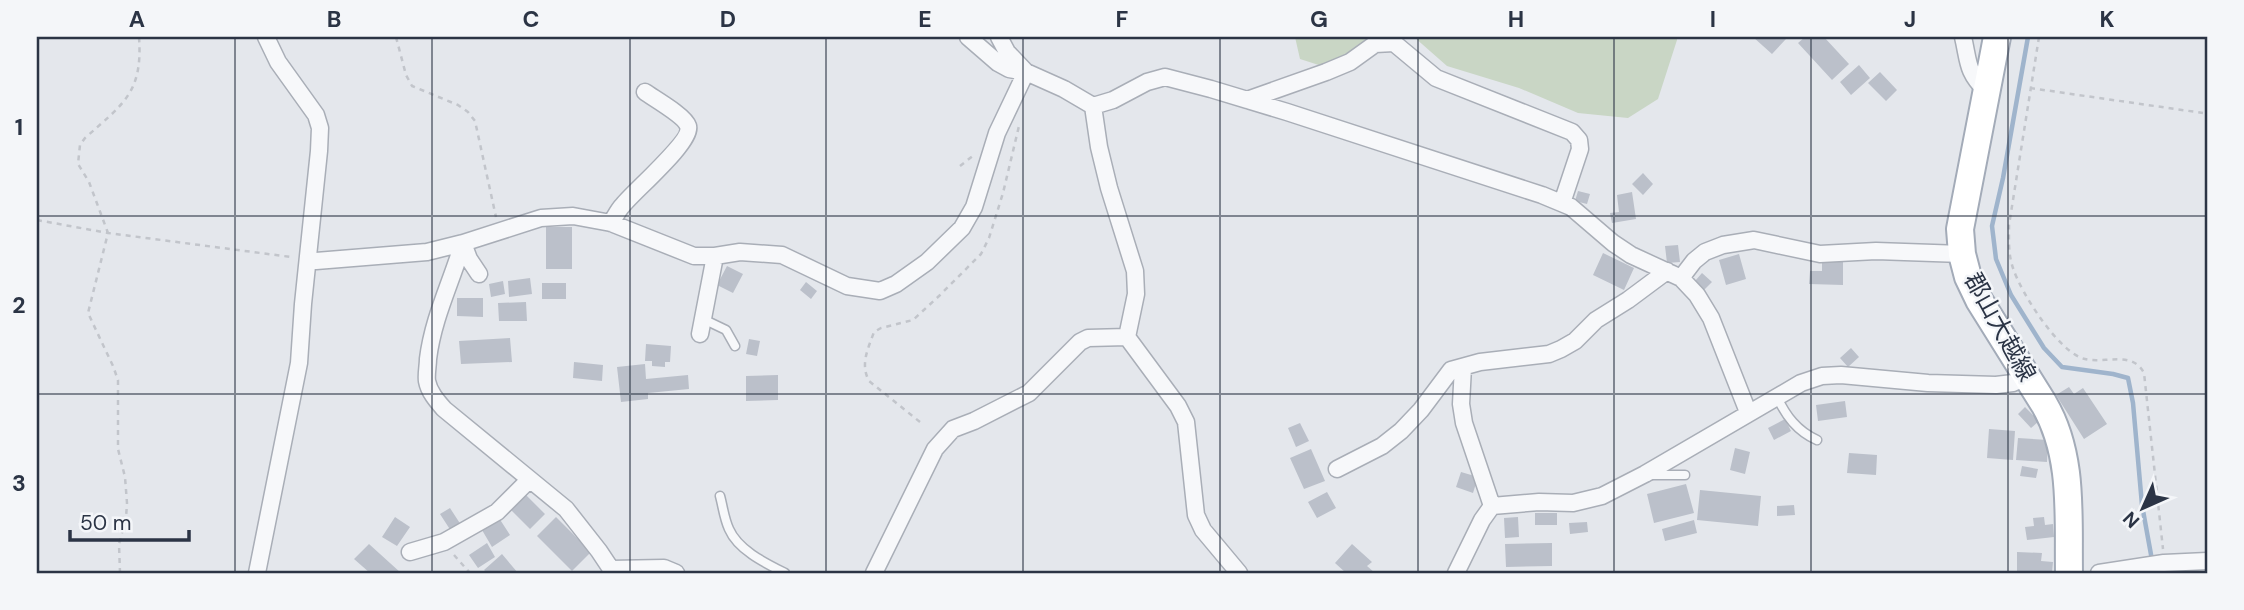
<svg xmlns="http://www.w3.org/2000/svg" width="2244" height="610" viewBox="0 0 2244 610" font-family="'DM Sans','Noto Sans JP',sans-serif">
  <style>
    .green { fill: #c9d6c5 }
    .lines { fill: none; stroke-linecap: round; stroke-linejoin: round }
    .stream { stroke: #9fb4cc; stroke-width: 4.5 }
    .building { fill: #bbc0ca }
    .service-casing { stroke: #a9aeb7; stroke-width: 11 }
    .minor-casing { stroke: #a9aeb7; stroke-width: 19 }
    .primary-casing { stroke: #a3abb8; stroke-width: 30 }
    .path { stroke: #c2c5cb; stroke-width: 2.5; stroke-dasharray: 5 5; stroke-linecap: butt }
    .service { stroke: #f7f8fa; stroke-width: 8 }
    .minor { stroke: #f7f8fa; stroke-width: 16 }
    .primary { stroke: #fff; stroke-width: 26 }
    .grid { fill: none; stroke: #2b3445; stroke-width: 2; stroke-opacity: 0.55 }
    .labels { text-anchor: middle; stroke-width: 5; stroke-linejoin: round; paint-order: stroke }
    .street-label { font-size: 24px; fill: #2b3445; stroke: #f4f6f9 }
    .neatline { fill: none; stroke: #2b3445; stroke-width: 2.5 }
    .grid-label { font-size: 23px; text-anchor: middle; font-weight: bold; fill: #2b3445 }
  </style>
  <rect width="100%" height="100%" fill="#e4e7ec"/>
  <path class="green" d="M 1295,37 L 1376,37 L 1325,67 L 1300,59 Z
    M 1414,37 L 1677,37 L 1677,40 L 1658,99 L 1628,118 L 1578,113 L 1519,88 L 1447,66 Z"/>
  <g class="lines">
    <path class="stream" d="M 2028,37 L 2003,178 L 1992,226 L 1996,259 L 2011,295 L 2044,348 L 2062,367 L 2113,374 L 2128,378 L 2133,403 L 2142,505 L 2152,560"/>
  </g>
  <path class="building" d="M 1753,37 L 1783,37 L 1786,39 L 1772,54 Z
    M 1805,37 L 1824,37 L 1849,64 L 1832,80 L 1798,43 Z
    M 1859,65 L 1870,78 L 1851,95 L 1840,82 Z
    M 1880,72 L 1897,90 L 1886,101 L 1868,83 Z
    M 1643,173 L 1653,184 L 1643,195 L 1632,184 Z
    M 1578,191 L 1590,194 L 1587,204 L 1575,201 Z
    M 1632,192 L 1636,219 L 1612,223 L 1610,213 L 1619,212 L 1617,195 Z
    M 546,227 L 572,227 L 572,269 L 546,269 Z
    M 1678,245 L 1680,262 L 1667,263 L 1665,246 Z
    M 1603,253 L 1634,268 L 1624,290 L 1593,275 Z
    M 1739,254 L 1746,279 L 1726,285 L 1719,260 Z
    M 1822,261 L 1843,262 L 1843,285 L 1809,284 L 1810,271 L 1822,271 Z
    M 727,266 L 743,274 L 733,293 L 717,285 Z
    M 1702,273 L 1712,282 L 1704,290 L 1695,281 Z
    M 530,278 L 532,294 L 509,297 L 508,281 Z
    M 503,281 L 505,294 L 491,297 L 489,284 Z
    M 806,282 L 817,291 L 811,299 L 800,290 Z
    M 542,283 L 566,283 L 566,299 L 542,299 Z
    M 457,298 L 483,298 L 483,317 L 457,316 Z
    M 526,302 L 527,321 L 499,321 L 498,303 Z
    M 510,338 L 512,362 L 461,364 L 459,341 Z
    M 749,339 L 760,341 L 757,356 L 746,354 Z
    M 646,344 L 671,346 L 670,362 L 665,362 L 665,367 L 652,366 L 652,361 L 645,361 Z
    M 1851,348 L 1859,357 L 1848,367 L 1840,358 Z
    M 574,362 L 603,365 L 602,381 L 573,378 Z
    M 645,364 L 646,379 L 688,375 L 689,389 L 648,393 L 648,399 L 621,402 L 617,367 Z
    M 778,375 L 778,400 L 746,401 L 746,376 Z
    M 2069,387 L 2074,394 L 2083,388 L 2107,424 L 2084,439 L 2056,395 Z
    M 1845,401 L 1847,417 L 1818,421 L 1816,405 Z
    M 2025,407 L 2039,421 L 2031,428 L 2018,414 Z
    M 1785,419 L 1791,431 L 1774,440 L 1768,428 Z
    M 1300,423 L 1309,441 L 1296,447 L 1288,428 Z
    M 1989,429 L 2015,431 L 2013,460 L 1987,458 Z
    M 2018,438 L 2048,440 L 2047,462 L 2016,460 Z
    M 1735,448 L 1750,452 L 1745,474 L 1730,470 Z
    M 1311,449 L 1325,481 L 1304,489 L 1290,458 Z
    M 1849,453 L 1877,455 L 1876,475 L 1847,473 Z
    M 2022,466 L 2038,469 L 2036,478 L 2020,476 Z
    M 1461,472 L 1478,477 L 1473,493 L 1456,487 Z
    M 1686,484 L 1694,513 L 1654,523 L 1647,494 Z
    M 1700,490 L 1761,496 L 1758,526 L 1697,520 Z
    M 1327,492 L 1336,508 L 1317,518 L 1308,502 Z
    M 526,495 L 545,514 L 530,529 L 511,510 Z
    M 1794,505 L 1795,515 L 1777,516 L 1777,506 Z
    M 450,508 L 461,525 L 451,531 L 440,514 Z
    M 1535,513 L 1557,513 L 1557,525 L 1535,525 Z
    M 395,517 L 410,527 L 397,546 L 382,537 Z
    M 556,517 L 591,552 L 572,571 L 537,536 Z
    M 1518,517 L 1519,537 L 1505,538 L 1504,518 Z
    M 2044,517 L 2045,525 L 2053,524 L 2054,537 L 2027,540 L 2025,527 L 2034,526 L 2033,518 Z
    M 499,518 L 510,535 L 492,547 L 482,530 Z
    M 1694,520 L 1697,533 L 1665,541 L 1662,529 Z
    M 1587,522 L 1588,532 L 1570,534 L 1569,523 Z
    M 487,543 L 495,557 L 478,568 L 469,555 Z
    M 1552,543 L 1552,566 L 1506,567 L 1505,544 Z
    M 369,544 L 401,573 L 370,573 L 354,559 Z
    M 1352,544 L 1372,562 L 1367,566 L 1375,573 L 1346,573 L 1335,563 Z
    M 2017,552 L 2042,553 L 2041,561 L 2053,562 L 2052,573 L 2017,573 Z
    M 502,554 L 518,573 L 487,573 L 484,570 Z"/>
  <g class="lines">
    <g class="service-casing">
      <path id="service" d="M 703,319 L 726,330 L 735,346
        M 1777,397 C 1786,416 1797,431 1817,440
        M 1649,475 L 1685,475
        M 720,496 C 723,507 724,518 729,529 C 738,550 765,563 785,573"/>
    </g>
    <g class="minor-casing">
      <path id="minor" d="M 968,37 L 998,63 L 1009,69 L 1026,72 L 1064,89 L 1093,106 L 1099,147 L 1109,188 L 1135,271 L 1136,294 L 1127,337 L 1178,406 L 1186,422 L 1196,515 L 1203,530 L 1239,573
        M 999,37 L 1007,52 L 1026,72
        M 1963,37 C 1969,62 1966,71 1986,91
        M 1247,100 L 1326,72 L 1350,62 L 1375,44 L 1394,43 L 1436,78 L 1572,132 L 1579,140 L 1580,149 L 1562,203
        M 1093,106 L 1113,100 L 1147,82 L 1165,77 L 1211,89 L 1287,112 L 1542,195 L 1571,207 L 1613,243 L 1631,255 L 1681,278 L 1697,295 L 1711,318 L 1748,412
        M 611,223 C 615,217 618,210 623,205 C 634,191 693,141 688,126 C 685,116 655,99 645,92
        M 463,243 C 451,283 433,318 428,359 C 428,366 426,374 427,381 C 429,392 437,401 444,409 L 566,509 L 599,551 L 611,569 L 611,573
        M 463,243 L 469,259 L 479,274
        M 309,259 L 316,261 L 427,252 L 463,243 L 541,218 L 573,216 L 611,223 L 694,256 L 715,256 L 740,252 L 782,255 L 847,286 L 880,291 L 896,284 L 927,262 L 962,228 L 974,207 L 997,133 L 1026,72
        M 1681,278 L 1694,261 L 1705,252 L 1723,245 L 1754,240 L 1820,254 L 1876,251 L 1962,254
        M 700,334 L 715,256
        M 1463,367 L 1461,404 L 1464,423 L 1492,506
        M 1337,469 L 1382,446 L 1401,431 L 1421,410 L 1451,370 L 1480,362 L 1549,354 L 1561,349 L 1575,341 L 1596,320 L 1628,300 L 1667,271
        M 410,552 L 444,542 L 497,512 L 529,480
        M 611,569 L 664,568 L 676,573
        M 257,573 L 299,363 L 303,304 L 319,151 L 320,128 L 316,115 L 278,62 L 266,37
        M 874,573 L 935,449 L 953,429 L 974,421 L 1029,393 L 1080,342 L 1088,338 L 1127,337
        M 1456,573 L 1482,520 L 1492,506 L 1539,502 L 1573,503 L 1602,496 L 1645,474 L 1801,383 L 1822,376 L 1841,375 L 1928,383 L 1996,385 L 2013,383 L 2027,377
        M 2099,573 L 2164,563 L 2207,561"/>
    </g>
    <g class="primary-casing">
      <path id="primary" d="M 1997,37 L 1960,229 L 1962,254 L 1968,277 L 1979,300 L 2044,404 C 2074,455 2068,516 2069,573"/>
    </g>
    <path class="path" d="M 396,37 L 406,75 L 412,86 L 458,105 L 468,112 L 475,121 L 496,217
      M 2039,37 L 2009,225 C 2009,239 2008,254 2013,268 C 2021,293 2059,353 2085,359 C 2105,364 2132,350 2144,373 L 2163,549
      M 2030,88 L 2203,113
      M 960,166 L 974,155
      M 37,220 L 108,233 L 291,257
      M 920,422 L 869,381 C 860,364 868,349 874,332 L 881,328 L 913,320 L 939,296 L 981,254 L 989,238 L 1003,193 L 1019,126
      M 454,555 L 470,573
      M 120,573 L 119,544 L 126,518 L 127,503 L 125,477 L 118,449 L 118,380 L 113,366 L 88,313 L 108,233 L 89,182 L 78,164 L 80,145 L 85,138 C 123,104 143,93 139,37"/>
    <use href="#service" class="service"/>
    <use href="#minor" class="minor"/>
    <use href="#primary" class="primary"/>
  </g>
  <path class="grid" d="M 235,37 L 235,573M 432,37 L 432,573M 630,37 L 630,573M 826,37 L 826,573M 1023,37 L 1023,573M 1220,37 L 1220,573M 1418,37 L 1418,573M 1614,37 L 1614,573M 1811,37 L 1811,573M 2008,37 L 2008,573M 37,216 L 2207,216M 37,394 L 2207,394"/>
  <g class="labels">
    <g class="street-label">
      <text transform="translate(2000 327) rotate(61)" y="8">郡山大越線</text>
    </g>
  </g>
  <rect width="2244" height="610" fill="none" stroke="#f4f6f9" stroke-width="77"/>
  <g transform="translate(2143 508) rotate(225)" stroke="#f4f6f9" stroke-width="5" paint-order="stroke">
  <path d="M0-5L12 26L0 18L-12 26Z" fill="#2b3445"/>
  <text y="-10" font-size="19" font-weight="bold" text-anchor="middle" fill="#2b3445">N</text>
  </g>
  <path d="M70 530v10h119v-10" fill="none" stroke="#2b3445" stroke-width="3.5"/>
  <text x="80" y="530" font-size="21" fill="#2b3445" stroke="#f4f6f9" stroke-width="5" paint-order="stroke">50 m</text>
  <rect x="38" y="38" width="2168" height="534" class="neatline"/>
  <g class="grid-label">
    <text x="137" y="27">A</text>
    <text x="334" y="27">B</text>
    <text x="531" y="27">C</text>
    <text x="728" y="27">D</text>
    <text x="925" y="27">E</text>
    <text x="1122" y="27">F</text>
    <text x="1319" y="27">G</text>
    <text x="1516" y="27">H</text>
    <text x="1713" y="27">I</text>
    <text x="1910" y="27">J</text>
    <text x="2107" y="27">K</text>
    <text x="19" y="135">1</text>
    <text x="19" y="313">2</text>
    <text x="19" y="491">3</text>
  </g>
</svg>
